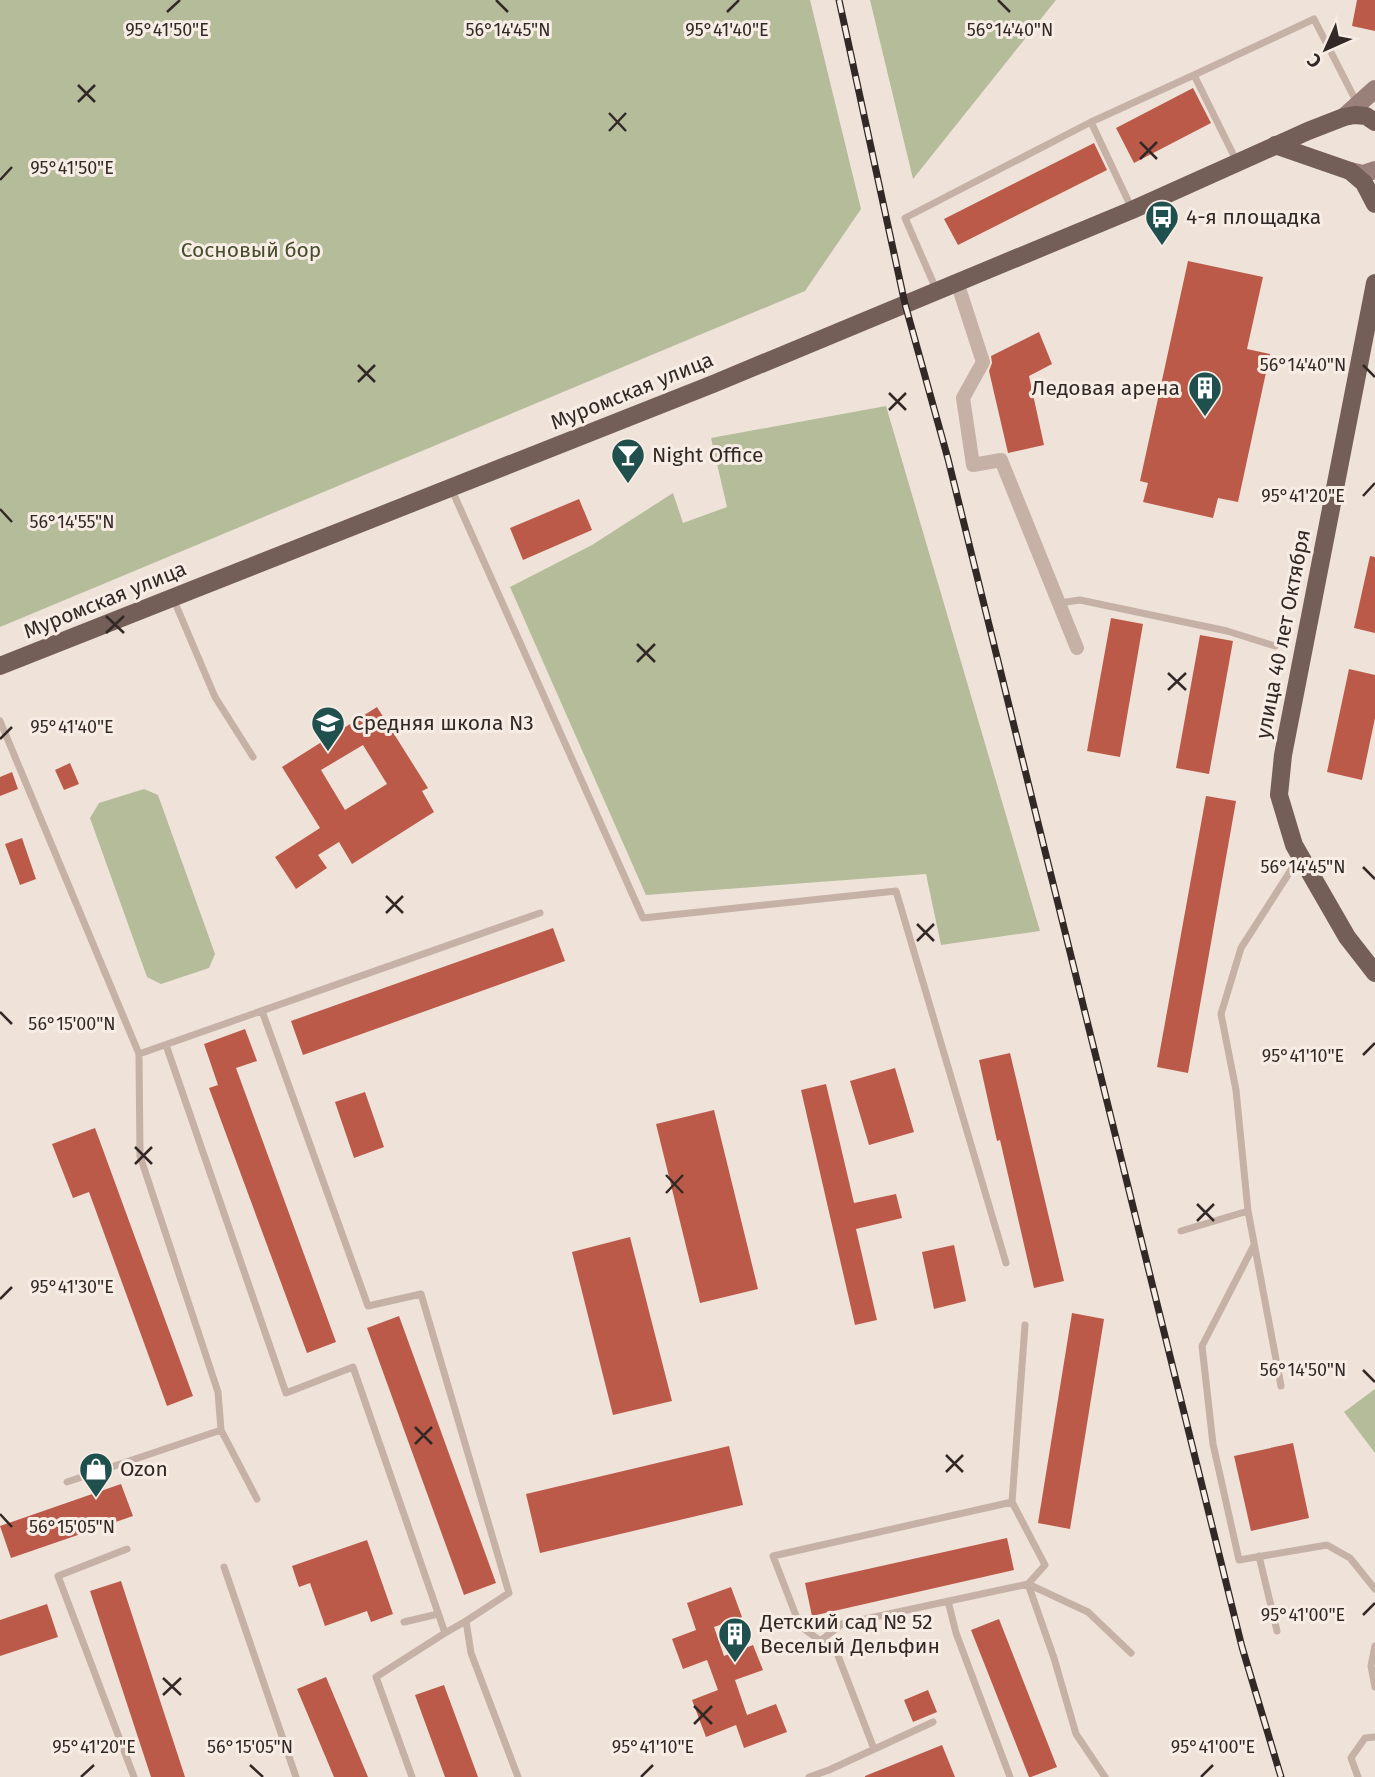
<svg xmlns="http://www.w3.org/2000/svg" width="1375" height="1777" viewBox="0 0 1375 1777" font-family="'Fira Sans',sans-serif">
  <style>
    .green { fill: #b4bc9a }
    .building { fill: #bc5a4a; fill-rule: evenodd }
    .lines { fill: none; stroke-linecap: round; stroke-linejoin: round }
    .lane { stroke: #c5b1a6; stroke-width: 7 }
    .street { stroke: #c5b1a6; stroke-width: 14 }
    .secondary { stroke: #998078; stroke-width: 18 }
    .primary { stroke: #735f58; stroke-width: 18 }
    .rail-casing { stroke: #322926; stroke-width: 7 }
    .rail { stroke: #f7ede5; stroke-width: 4.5; stroke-dasharray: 13; stroke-linecap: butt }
    .ticks { fill: none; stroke: #322926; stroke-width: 2.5 }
    .labels { text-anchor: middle; stroke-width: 6; stroke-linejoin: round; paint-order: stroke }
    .poi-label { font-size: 21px; fill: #322926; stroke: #f7ede5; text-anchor: start }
    .park-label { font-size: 21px; fill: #454e2c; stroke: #f7ede5 }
    .street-label { font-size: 21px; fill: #322926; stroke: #f7ede5 }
    .ticks-label { font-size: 18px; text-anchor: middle; fill: #322926; stroke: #f7ede5; stroke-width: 6; stroke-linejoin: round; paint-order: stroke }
  </style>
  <rect width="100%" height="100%" fill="#efe2d9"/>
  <path class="green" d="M 0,0 L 810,0 L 861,209 L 805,291 L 0,627 Z
    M 870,0 L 1056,0 L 913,179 Z
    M 886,406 L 1040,931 L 941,945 L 926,874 L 646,895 L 510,587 L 592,545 L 673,493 L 683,523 L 727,507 L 711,438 Z
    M 144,789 L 158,795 L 215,954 L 209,968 L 161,984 L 147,977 L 90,818 L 99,803 Z
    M 1375,1389 L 1375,1453 L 1344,1412 Z"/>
  <path class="building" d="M 1357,0 L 1375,0 L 1375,31 L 1352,26 Z
    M 1193,88 L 1211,123 L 1134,163 L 1116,128 Z
    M 1094,143 L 1107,170 L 958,245 L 944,219 Z
    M 1188,261 L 1263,277 L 1247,349 L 1270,354 L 1238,502 L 1218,498 L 1213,518 L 1143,502 L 1148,483 L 1140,481 Z
    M 1039,332 L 1052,364 L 1029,376 L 1044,445 L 1008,453 L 989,371 L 992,363 L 991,356 Z
    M 579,499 L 592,530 L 523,560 L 510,528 Z
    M 1370,556 L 1375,557 L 1375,633 L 1354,628 Z
    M 1111,618 L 1143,624 L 1120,757 L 1087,751 Z
    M 1200,635 L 1233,641 L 1209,774 L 1176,768 Z
    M 1349,669 L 1375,675 L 1375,718 L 1362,780 L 1327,772 Z
    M 377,707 L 428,788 L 422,791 L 434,812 L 352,864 L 339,842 L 318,855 L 327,868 L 296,889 L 275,857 L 320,828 L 282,767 ZM 363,745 L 387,784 L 345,810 L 321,770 Z
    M 70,763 L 79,784 L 64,790 L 55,770 Z
    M 12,772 L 18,789 L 0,796 L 0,777 Z
    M 1206,796 L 1236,801 L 1188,1073 L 1157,1067 Z
    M 22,838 L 36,879 L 20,885 L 5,844 Z
    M 553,928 L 565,961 L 303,1055 L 291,1021 Z
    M 245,1029 L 257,1061 L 236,1068 L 336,1342 L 307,1353 L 209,1088 L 218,1085 L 204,1044 Z
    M 1010,1053 L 1064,1281 L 1034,1288 L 1000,1140 L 997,1141 L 979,1060 Z
    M 895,1068 L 914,1132 L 869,1145 L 850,1081 Z
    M 826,1084 L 854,1203 L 896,1194 L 902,1218 L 856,1229 L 877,1320 L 855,1325 L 801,1090 Z
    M 365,1092 L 384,1147 L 354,1158 L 335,1102 Z
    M 714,1110 L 758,1289 L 700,1303 L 656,1124 Z
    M 95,1128 L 193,1396 L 167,1406 L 89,1192 L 73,1198 L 52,1144 Z
    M 630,1237 L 672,1401 L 613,1415 L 572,1252 Z
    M 954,1245 L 966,1301 L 934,1309 L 922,1252 Z
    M 1072,1313 L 1104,1319 L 1070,1529 L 1038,1523 Z
    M 399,1316 L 496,1583 L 464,1595 L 367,1328 Z
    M 1293,1443 L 1309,1518 L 1251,1531 L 1234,1456 Z
    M 729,1446 L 743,1505 L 540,1553 L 526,1494 Z
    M 121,1484 L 133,1516 L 11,1558 L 0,1526 Z
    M 1007,1538 L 1014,1570 L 812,1616 L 805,1583 Z
    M 367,1540 L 393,1614 L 371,1622 L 367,1611 L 325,1626 L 310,1583 L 299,1587 L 292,1566 Z
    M 121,1581 L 185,1777 L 151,1777 L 90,1591 Z
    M 731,1587 L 742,1617 L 714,1627 L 724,1656 L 753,1645 L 763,1670 L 735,1680 L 747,1715 L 776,1704 L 787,1732 L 744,1748 L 736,1725 L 706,1737 L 692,1700 L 718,1690 L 707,1660 L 683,1669 L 672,1639 L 696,1630 L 687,1603 Z
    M 47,1604 L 58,1637 L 0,1656 L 0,1620 Z
    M 999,1619 L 1057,1767 L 1031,1777 L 1029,1777 L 971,1630 Z
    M 326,1677 L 368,1777 L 334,1777 L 297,1689 Z
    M 444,1685 L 478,1777 L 445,1777 L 415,1695 Z
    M 928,1690 L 937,1712 L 913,1722 L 904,1700 Z
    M 942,1745 L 955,1777 L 865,1777 L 865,1776 Z"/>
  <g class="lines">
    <path class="lane" d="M 1091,122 L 1194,75
      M 1237,162 L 1194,75 L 1314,19 L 1357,103
      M 936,289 L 905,218 L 1091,122 L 1132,209
      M 451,488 L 643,918 L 896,891 L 1006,1263
      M 173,598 L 215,697 L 253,757
      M 1059,603 L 1080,600 L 1227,631 L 1275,646
      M 0,721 L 139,1054 L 540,913
      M 262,1011 L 368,1306 L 421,1294 L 509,1593 L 466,1621 L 471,1653 L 518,1777
      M 166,1045 L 286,1393 L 353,1367 L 445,1633 L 376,1677 L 412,1777
      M 139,1054 L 140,1156 L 218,1392 L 221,1430 L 257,1499
      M 1248,1211 L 1281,1386
      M 1181,1231 L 1248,1211 L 1236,1090 L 1221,1014 L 1241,948 L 1300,856
      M 1254,1245 L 1202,1346 L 1213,1444 L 1239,1560 L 1327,1545 L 1350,1558 L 1375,1589
      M 1025,1325 L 1012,1502 L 1045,1565 L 1028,1584 L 1088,1612 L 1131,1653
      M 67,1482 L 221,1430
      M 127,1549 L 58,1576 L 134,1777
      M 1259,1556 L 1277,1631
      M 224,1567 L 296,1777
      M 948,1601 L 956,1633 L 1010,1777
      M 404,1622 L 438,1614
      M 445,1633 L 466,1621
      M 820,1641 L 842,1624 L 1028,1584 L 1054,1658 L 1076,1734 L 1105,1777
      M 1375,1646 L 1371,1666 L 1375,1687
      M 874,1749 L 837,1653 L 800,1626 L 773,1556 L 1012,1502
      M 809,1777 L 829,1770 L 933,1722
      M 1358,1777 L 1351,1758 L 1365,1738 L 1375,1737"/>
    <path class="street" d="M 957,282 L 983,362 L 963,398 L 973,465 L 1001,460 L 1077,648"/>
    <path class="secondary" d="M 1344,117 L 1375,89
      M 1350,171 L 1363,174 L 1375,170"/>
    <path class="primary" d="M 1275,145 L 1350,171 L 1364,183 L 1375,204
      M 1375,283 L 1283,755 L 1279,795 L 1294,845 L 1347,937 L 1375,973
      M 0,666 L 713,384 L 1132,210 L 1308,131 L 1344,117 L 1355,115 L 1366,116 L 1375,122"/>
    <g class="rail-casing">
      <path id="rail" d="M 839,0 L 905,304 L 948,459 L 1242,1647 L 1281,1777"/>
    </g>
    <use href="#rail" class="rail"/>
  </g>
  <path class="ticks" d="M 496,0 L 508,12M 998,0 L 1010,12M 167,12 L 180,0M 727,12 L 739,0M 78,85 L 95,102M 78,102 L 95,85M 609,113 L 626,131M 609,131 L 626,113M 1140,142 L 1157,159M 1140,159 L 1157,142M 0,180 L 12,167M 358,365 L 375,382M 1363,365 L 1375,377M 358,382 L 375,365M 889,393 L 906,410M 889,410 L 906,393M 1363,496 L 1375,483M 0,509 L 12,522M 106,616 L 124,633M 106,633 L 124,616M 637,644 L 655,662M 637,662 L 655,644M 1168,673 L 1186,690M 1168,690 L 1186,673M 0,739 L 12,727M 1363,867 L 1375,879M 386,896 L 403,913M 386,913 L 403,896M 917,924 L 934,941M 917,941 L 934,924M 0,1012 L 12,1024M 1363,1055 L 1375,1043M 135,1147 L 152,1164M 135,1164 L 152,1147M 666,1175 L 683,1193M 666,1193 L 683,1175M 1197,1204 L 1214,1221M 1197,1221 L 1214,1204M 0,1299 L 12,1287M 1363,1370 L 1375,1382M 415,1427 L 432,1444M 415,1444 L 432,1427M 946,1455 L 963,1472M 946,1472 L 963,1455M 0,1514 L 12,1527M 1363,1615 L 1375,1603M 163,1678 L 181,1695M 163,1695 L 181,1678M 694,1706 L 712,1724M 694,1724 L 712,1706M 250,1765 L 263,1777M 81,1777 L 94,1765M 641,1777 L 653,1765M 1201,1777 L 1213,1765"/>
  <defs>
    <g id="bus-pin" transform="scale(1.75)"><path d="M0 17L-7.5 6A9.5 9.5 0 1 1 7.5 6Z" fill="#20504e" stroke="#f7ede5"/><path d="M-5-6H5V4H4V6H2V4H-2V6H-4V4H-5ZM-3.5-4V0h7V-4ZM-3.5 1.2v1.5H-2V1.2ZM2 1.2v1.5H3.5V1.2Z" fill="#fff"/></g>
    <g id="building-pin" transform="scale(1.75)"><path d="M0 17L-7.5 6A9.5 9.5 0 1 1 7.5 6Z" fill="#20504e" stroke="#f7ede5"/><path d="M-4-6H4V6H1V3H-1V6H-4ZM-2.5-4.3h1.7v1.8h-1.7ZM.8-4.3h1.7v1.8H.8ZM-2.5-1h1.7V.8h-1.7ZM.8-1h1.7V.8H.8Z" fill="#fff"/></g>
    <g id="bar-pin" transform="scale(1.75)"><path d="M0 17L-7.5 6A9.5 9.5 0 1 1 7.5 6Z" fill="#20504e" stroke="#f7ede5"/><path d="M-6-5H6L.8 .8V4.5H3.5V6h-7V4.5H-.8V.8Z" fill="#fff"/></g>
    <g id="school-pin" transform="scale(1.75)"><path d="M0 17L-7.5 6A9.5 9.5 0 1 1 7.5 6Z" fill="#20504e" stroke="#f7ede5"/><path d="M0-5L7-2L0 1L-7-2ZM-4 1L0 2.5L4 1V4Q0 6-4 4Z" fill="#fff"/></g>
    <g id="shop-pin" transform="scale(1.75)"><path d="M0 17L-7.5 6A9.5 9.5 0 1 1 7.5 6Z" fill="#20504e" stroke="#f7ede5"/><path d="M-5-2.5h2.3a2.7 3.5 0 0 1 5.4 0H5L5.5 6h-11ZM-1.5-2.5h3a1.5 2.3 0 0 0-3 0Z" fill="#fff"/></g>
  </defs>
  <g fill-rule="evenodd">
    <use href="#bus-pin" x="1162" y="217"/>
    <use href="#building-pin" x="1205" y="388"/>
    <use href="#bar-pin" x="628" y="455"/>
    <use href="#school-pin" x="328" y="723"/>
    <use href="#shop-pin" x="96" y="1469"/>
    <use href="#building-pin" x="735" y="1634"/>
  </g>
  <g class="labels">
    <g class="poi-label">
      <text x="1186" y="224">4-я площадка</text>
      <text x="1180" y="395" text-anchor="end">Ледовая арена</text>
      <text x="652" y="462">Night Office</text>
      <text x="352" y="730">Средняя школа N3</text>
      <text x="120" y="1476">Ozon</text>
      <text x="760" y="1629">Детский сад № 52<tspan x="760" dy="24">Веселый Дельфин</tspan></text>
    </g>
    <g class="park-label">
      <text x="251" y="257">Сосновый бор</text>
    </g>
    <g class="street-label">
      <text transform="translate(632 391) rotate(-22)" y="7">Муромская улица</text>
      <text transform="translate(105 600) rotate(-22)" y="7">Муромская улица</text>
      <text transform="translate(1283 634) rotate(-79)" y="7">улица 40 лет Октября</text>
    </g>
  </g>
  <g class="ticks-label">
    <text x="167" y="36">95°41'50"E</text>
    <text x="508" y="36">56°14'45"N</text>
    <text x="727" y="36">95°41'40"E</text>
    <text x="1010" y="36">56°14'40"N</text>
    <text x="72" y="174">95°41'50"E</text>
    <text x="1303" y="371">56°14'40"N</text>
    <text x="1303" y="502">95°41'20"E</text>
    <text x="72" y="528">56°14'55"N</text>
    <text x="72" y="733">95°41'40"E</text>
    <text x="1303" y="873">56°14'45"N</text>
    <text x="72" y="1030">56°15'00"N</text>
    <text x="1303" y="1062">95°41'10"E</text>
    <text x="72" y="1293">95°41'30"E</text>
    <text x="1303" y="1376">56°14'50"N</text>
    <text x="72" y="1533">56°15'05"N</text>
    <text x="1303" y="1621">95°41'00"E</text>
    <text x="94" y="1753">95°41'20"E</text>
    <text x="1213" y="1753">95°41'00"E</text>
    <text x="250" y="1753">56°15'05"N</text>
    <text x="653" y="1753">95°41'10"E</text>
  </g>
  <g transform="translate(1326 49) rotate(225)" stroke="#f7ede5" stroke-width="5" paint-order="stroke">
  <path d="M0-5L12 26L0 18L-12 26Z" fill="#322926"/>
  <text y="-10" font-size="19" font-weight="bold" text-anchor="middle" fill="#322926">С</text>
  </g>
</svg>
